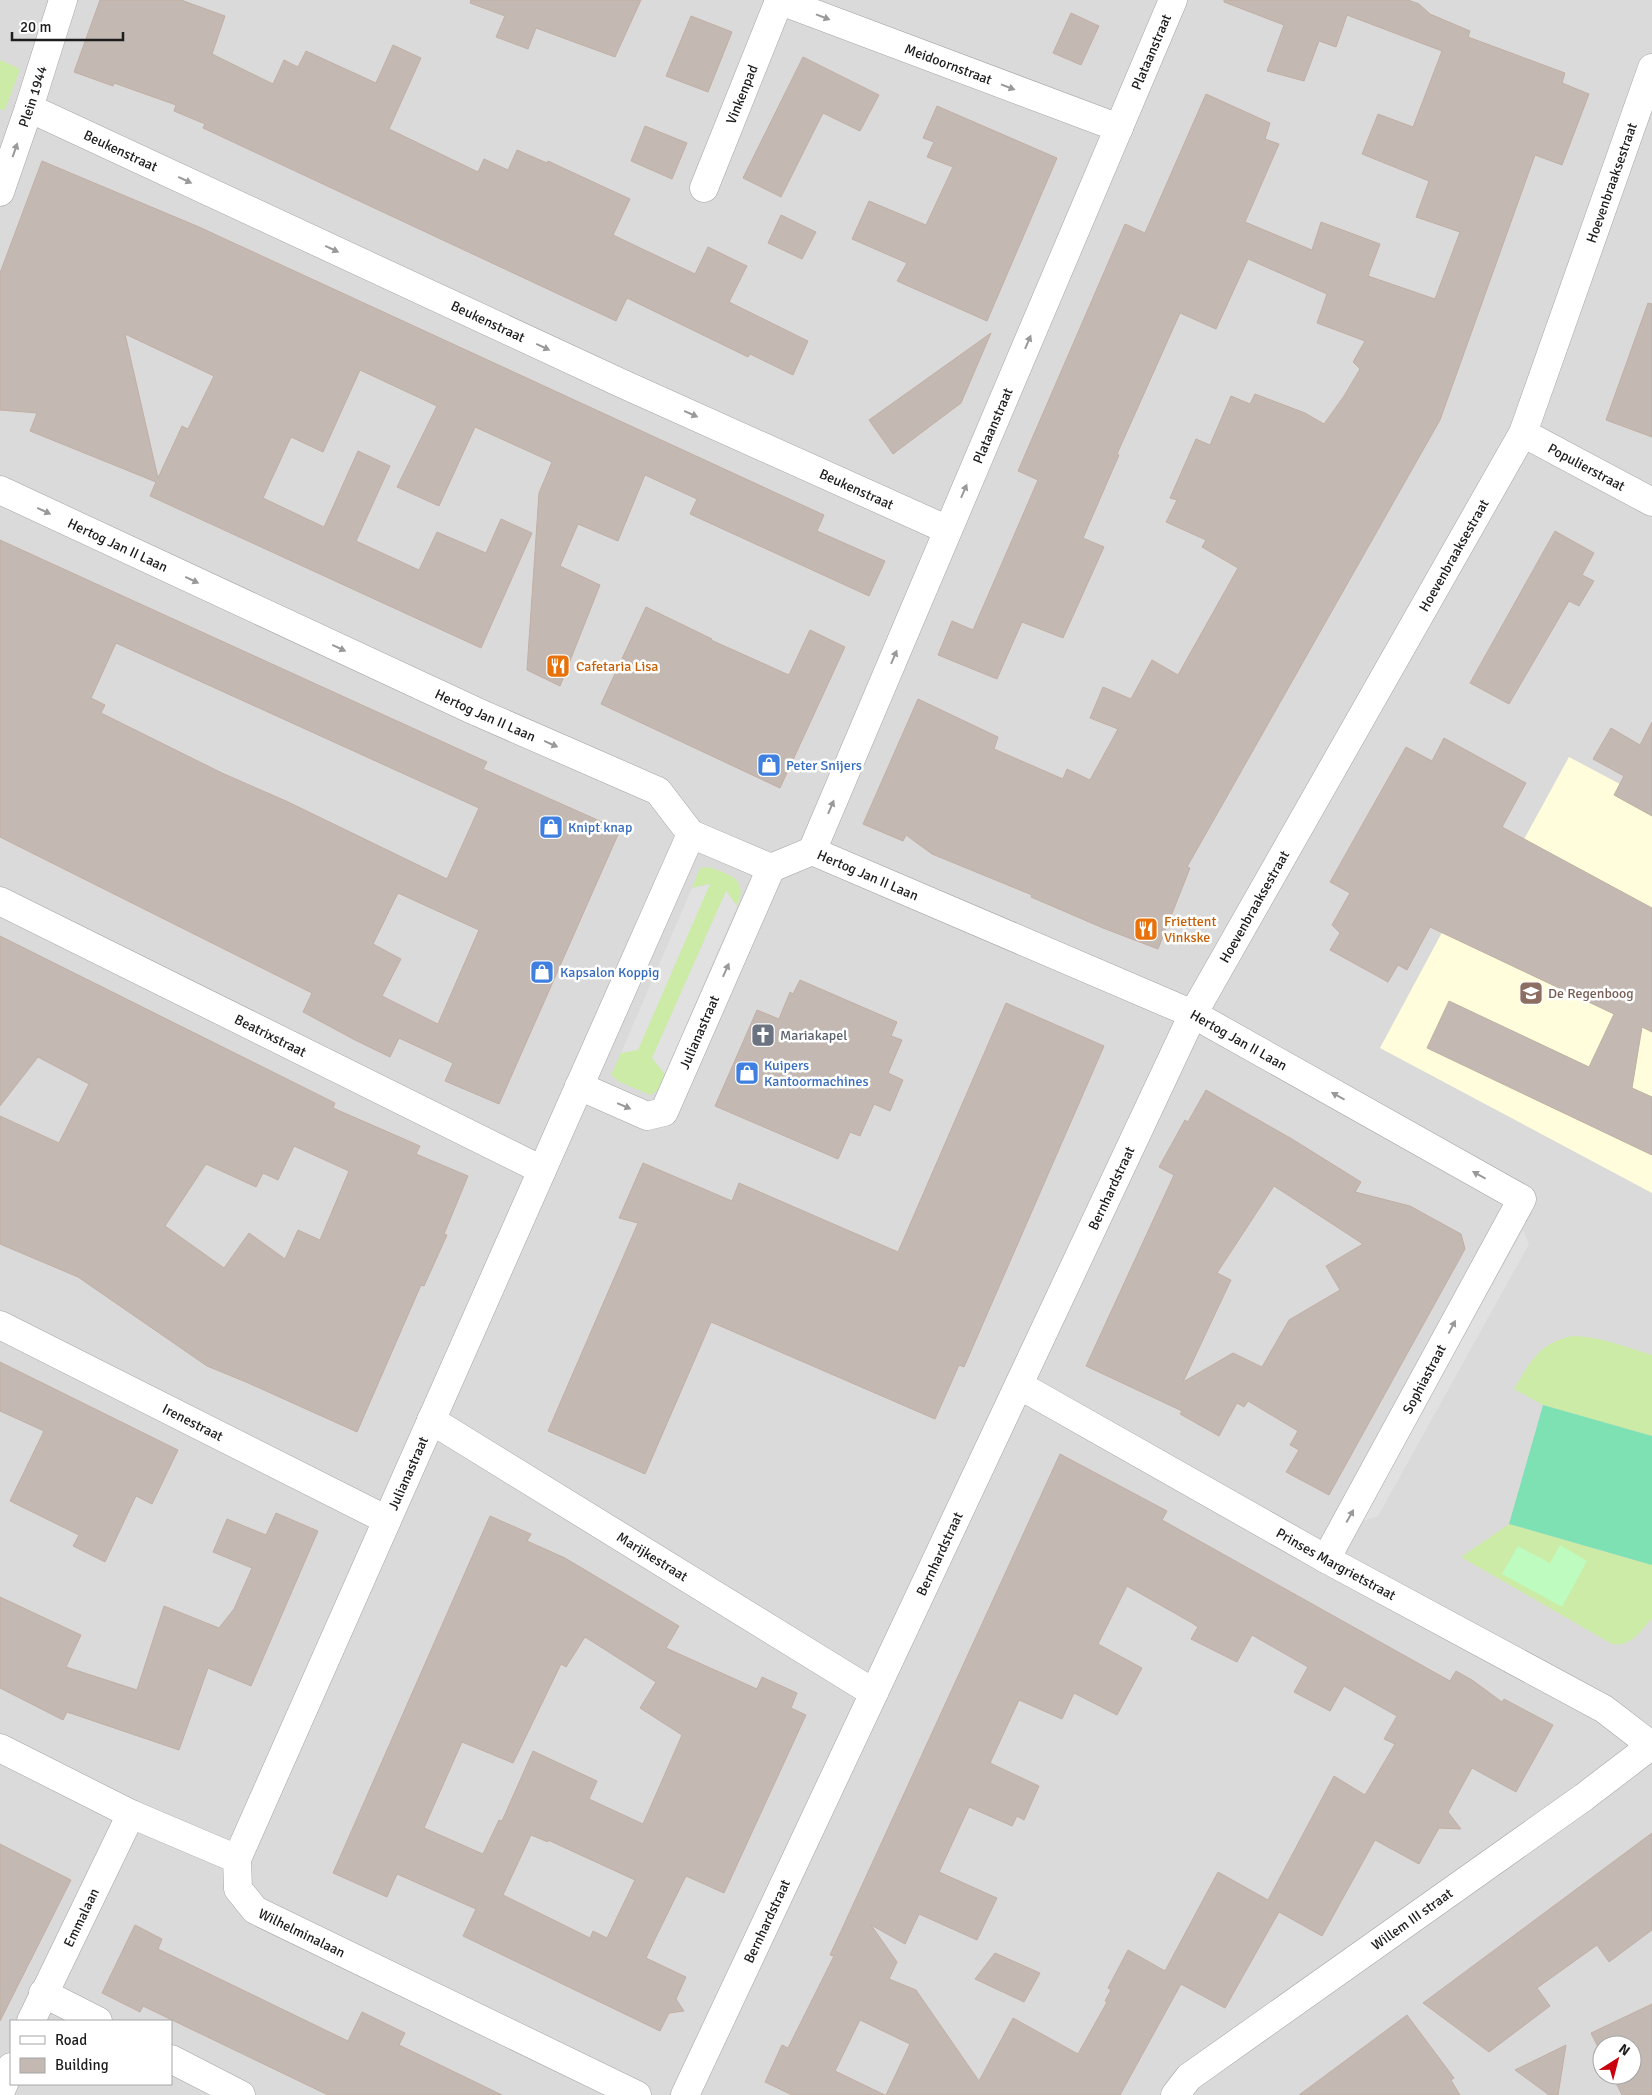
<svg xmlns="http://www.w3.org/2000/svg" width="1652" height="2095" viewBox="0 0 1652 2095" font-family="Signika,sans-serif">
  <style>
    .residential { fill: #dbdada; fill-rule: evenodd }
    .education { fill: #fffddb }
    .grass { fill: #cceba6; fill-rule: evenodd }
    .park { fill: #bdfbbe }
    .pitch { fill: #7de1b4 }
    .parking { fill: #e1e1e1 }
    .building { fill: #c3b9b2; stroke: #c1afa4; fill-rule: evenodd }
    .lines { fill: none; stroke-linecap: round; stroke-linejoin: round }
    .street-casing { stroke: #a4a4a4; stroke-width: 29 }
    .street { stroke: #fff; stroke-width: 28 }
    .oneway { fill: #999 }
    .labels { text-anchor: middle; stroke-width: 5; stroke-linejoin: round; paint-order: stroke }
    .street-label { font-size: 14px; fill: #1d1d1d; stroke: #fff }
    .food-label { font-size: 14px; fill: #c56008; stroke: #fff; text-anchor: start }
    .shop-label { font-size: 14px; fill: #366cbe; stroke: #fff; text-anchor: start }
    .education-label { font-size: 14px; fill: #785e54; stroke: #fff; text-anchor: start }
    .worship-label { font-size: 14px; fill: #5b616d; stroke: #fff; text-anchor: start }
  </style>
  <rect width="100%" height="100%" fill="#efeae2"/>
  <path class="residential" d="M 0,0 L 1652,0 L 1652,2095 L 0,2095 ZM 11,2021 L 171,2021 L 171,2084 L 11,2084 ZM 1602,2045 L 1632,2045 L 1632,2075 L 1602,2075 Z"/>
  <path class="education" d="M 1569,757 L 1652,801 L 1652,1193 L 1380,1048 L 1446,925 L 1470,938 Z"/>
  <path class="grass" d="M 0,60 L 20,69 L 5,110 L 0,109 Z
    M 709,867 C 730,875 749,879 737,906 L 726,891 L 653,1058 L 665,1074 L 658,1090 L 650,1095 L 618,1081 L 611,1075 L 621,1053 L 638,1049 L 709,884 L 692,888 L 700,868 Z
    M 1572,1336 C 1599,1336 1626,1347 1652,1355 L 1652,1436 L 1543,1405 L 1514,1389 C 1530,1362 1539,1343 1572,1336 Z
    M 1509,1524 L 1652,1565 L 1652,1618 C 1641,1631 1631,1647 1612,1644 L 1461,1557 ZM 1518,1546 L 1550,1564 L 1502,1574 Z"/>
  <path class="park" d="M 1560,1545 L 1587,1561 L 1562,1607 L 1502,1574 L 1518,1546 L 1550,1563 Z"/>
  <path class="pitch" d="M 1543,1405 L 1652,1436 L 1652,1565 L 1509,1524 Z"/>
  <path class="parking" d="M 710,884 L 638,1050 L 621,1053 L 692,888 Z
    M 726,891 L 737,906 L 665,1074 L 652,1058 Z
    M 1523,1230 L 1529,1244 L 1378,1516 L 1360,1522 Z"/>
  <path class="building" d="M 100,0 L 181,0 L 225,16 L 212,54 L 273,84 L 284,60 L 298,67 L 306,51 L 376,83 L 393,45 L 421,58 L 389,129 L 478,172 L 484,159 L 508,170 L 517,150 L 547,163 L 548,161 L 630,199 L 613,235 L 695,274 L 708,247 L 747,266 L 729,302 L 808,341 L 793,375 L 750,354 L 748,357 L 627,298 L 616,321 L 203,128 L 205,124 L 174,111 L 176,105 L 114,83 L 113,86 L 74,72 Z
    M 471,0 L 641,0 L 615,57 L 536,28 L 528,49 L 496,37 L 505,16 L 470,3 Z
    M 1224,0 L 1408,0 L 1419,4 L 1430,14 L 1470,31 L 1468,37 L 1565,73 L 1562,83 L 1589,94 L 1562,165 L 1535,155 L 1440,420 L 1187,867 L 1190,868 L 1158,949 L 1103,928 L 1031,897 L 1032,895 L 932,854 L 906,835 L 903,841 L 863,824 L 918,699 L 998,737 L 994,749 L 1063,779 L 1067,769 L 1090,780 L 1118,729 L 1090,718 L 1103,687 L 1131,699 L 1152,660 L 1178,675 L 1238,568 L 1202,547 L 1206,540 L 1166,522 L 1177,500 L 1170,498 L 1196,439 L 1210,445 L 1231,396 L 1250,404 L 1255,394 L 1305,413 L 1324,424 L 1344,396 L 1360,369 L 1353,362 L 1365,341 L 1317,323 L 1327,294 L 1248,259 L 1216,329 L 1180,313 L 1117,454 L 1119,455 L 1083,538 L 1104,547 L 1063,638 L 1022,622 L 997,679 L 938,655 L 952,621 L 973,630 L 1038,480 L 1018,471 L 1125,224 L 1145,233 L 1206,94 L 1270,123 L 1265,139 L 1279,144 L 1245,222 L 1312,250 L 1321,222 L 1380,244 L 1368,276 L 1435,299 L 1460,232 L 1416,217 L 1429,181 L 1362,154 L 1378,114 L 1413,127 L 1442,51 L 1347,15 L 1336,47 L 1319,41 L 1304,81 L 1267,71 L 1284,25 L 1224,2 Z
    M 1071,13 L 1099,26 L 1081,65 L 1053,53 Z
    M 691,16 L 732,32 L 708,92 L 666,76 Z
    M 803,57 L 879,95 L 860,131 L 823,113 L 781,197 L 743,178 Z
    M 937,106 L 1057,158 L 987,321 L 897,281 L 907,263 L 852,239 L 869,201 L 926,225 L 953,167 L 927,157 L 934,142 L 923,138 Z
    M 645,126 L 687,143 L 672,179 L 631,161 Z
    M 42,161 L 199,227 L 824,515 L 817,531 L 885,561 L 869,596 L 690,514 L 697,499 L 645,475 L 618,541 L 578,524 L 560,566 L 600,585 L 560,686 L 527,670 L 539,493 L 552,462 L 475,427 L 439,506 L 397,487 L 437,406 L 360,370 L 323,452 L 291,437 L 263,498 L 324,527 L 358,451 L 390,466 L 356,541 L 419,570 L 437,532 L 486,553 L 501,519 L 532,533 L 481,648 L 150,496 L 156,482 L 30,431 L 37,413 L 0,410 L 0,273 ZM 125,334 L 214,376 L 188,429 L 182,426 L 158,478 Z
    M 781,215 L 816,232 L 802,259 L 768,243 Z
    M 1648,303 L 1652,304 L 1652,437 L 1606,420 Z
    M 991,333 L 961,403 L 893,454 L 869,420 Z
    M 1555,531 L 1594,553 L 1582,575 L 1594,581 L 1579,606 L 1569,601 L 1509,704 L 1470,683 Z
    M 0,540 L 487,762 L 483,769 L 620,830 L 499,1104 L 445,1081 L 453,1063 L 399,1038 L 390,1057 L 355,1040 L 303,1012 L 312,993 L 0,837 ZM 116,643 L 479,808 L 447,879 L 286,801 L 222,773 L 101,713 L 105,705 L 91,698 ZM 398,893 L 479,930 L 438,1024 L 382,996 L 401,959 L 373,944 Z
    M 646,607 L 712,639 L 711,640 L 789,675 L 810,630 L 845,647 L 780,788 L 601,704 Z
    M 1652,722 L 1652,816 L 1614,795 L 1624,776 L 1593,759 L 1611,728 L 1640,745 Z
    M 1444,738 L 1526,783 L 1502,827 L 1652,908 L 1652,1032 L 1642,1027 L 1632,1088 L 1652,1097 L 1652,1155 L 1427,1048 L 1449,1001 L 1589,1067 L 1614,1014 L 1430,927 L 1407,970 L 1398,965 L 1388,982 L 1330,950 L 1340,933 L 1332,925 L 1350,893 L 1330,882 L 1406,747 L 1432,761 Z
    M 0,936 L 335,1103 L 333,1108 L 420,1146 L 416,1154 L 468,1176 L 444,1234 L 447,1235 L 424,1286 L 421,1285 L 357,1432 L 246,1382 L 207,1366 L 78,1277 L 0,1244 L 0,1116 L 59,1143 L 89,1084 L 38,1057 L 0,1106 ZM 294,1146 L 349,1171 L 320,1240 L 298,1230 L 285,1259 L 249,1233 L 224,1268 L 165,1226 L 206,1164 L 256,1187 L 263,1173 L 278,1180 Z
    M 800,980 L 897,1022 L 891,1036 L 902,1040 L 888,1073 L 903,1080 L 890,1111 L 874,1104 L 860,1136 L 850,1132 L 838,1159 L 715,1106 L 757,1010 L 779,1019 L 790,992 L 793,994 Z
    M 1006,1003 L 1104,1046 L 964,1367 L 959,1365 L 935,1419 L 711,1322 L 645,1474 L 548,1431 L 638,1223 L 619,1218 L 643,1163 L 732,1201 L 739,1183 L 898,1252 Z
    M 1206,1090 L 1292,1139 L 1361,1182 L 1355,1192 L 1410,1206 L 1461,1234 L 1465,1249 L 1329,1495 L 1286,1472 L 1299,1450 L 1290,1445 L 1298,1431 L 1248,1401 L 1244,1407 L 1237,1403 L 1219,1436 L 1180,1414 L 1182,1411 L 1086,1366 L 1174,1175 L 1159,1167 L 1185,1120 L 1188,1122 ZM 1274,1186 L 1363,1244 L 1326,1266 L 1340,1290 L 1289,1320 L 1262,1367 L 1233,1353 L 1183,1382 L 1231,1280 L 1217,1273 Z
    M 0,1362 L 178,1450 L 152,1504 L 136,1496 L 105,1562 L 73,1546 L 79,1535 L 10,1501 L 44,1431 L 0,1411 Z
    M 1060,1454 L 1167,1511 L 1162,1520 L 1450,1681 L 1456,1671 L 1472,1680 L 1502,1702 L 1504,1699 L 1553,1725 L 1516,1792 L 1472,1768 L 1448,1812 L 1461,1829 L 1439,1828 L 1419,1864 L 1375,1840 L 1322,1936 L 1279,1912 L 1225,2008 L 1181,1984 L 1120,2095 L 886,2095 L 910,2044 L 860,2020 L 835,2071 L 885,2095 L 792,2095 L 765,2082 L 782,2045 L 788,2048 L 834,1956 L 830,1955 ZM 1127,1586 L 1192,1623 L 1198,1627 L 1191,1639 L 1237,1662 L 1252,1635 L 1308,1667 L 1294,1692 L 1330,1711 L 1344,1686 L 1397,1716 L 1384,1739 L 1395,1744 L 1365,1795 L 1334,1776 L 1268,1900 L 1218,1872 L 1165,1971 L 1128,1950 L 1108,1988 L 1111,1990 L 1105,2001 L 1107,2002 L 1078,2054 L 1013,2018 L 979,2081 L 916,1990 L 889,1979 L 897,1962 L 871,1925 L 905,1944 L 919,1914 L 977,1940 L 997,1898 L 939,1872 L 969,1807 L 1012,1826 L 1017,1816 L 1024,1820 L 1039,1786 L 990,1763 L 1019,1700 L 1062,1719 L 1074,1693 L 1117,1715 L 1142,1668 L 1098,1644 Z
    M 276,1513 L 318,1531 L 251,1686 L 208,1668 L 179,1750 L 67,1712 L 63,1720 L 0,1688 L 0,1597 L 81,1635 L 66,1667 L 137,1690 L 164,1606 L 219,1628 L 234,1609 L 252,1568 L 213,1552 L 227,1519 L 266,1535 Z
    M 490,1516 L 531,1534 L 527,1541 L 565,1558 L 679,1626 L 666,1648 L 757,1689 L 762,1677 L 797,1693 L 791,1708 L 806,1715 L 724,1893 L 686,1876 L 655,1939 L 646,1958 L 686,1977 L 676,1999 L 684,2011 L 669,2013 L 660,2031 L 463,1936 L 476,1909 L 397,1874 L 387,1897 L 333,1873 ZM 585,1637 L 656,1682 L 640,1708 L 682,1735 L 643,1824 L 589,1799 L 597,1781 L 533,1751 L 502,1821 L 499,1820 L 483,1854 L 424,1828 L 462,1742 L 513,1763 L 561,1664 L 566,1667 ZM 531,1835 L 548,1842 L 548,1840 L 635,1880 L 607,1938 L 593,1931 L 590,1938 L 503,1895 Z
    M 1652,1833 L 1652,1930 L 1609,1962 L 1597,1945 L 1537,1988 L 1550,2006 L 1489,2052 L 1423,2003 Z
    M 0,1844 L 71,1880 L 0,2021 Z
    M 135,1925 L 162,1939 L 158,1949 L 348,2041 L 362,2012 L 405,2033 L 399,2045 L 502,2095 L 328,2095 L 143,2006 L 140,2012 L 102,1993 Z
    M 995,1953 L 1040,1973 L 1024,2002 L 975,1979 Z
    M 1652,2004 L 1652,2095 L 1622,2095 L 1612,2075 L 1632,2075 L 1632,2045 L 1602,2045 L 1602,2055 L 1591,2033 Z
    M 1407,2015 L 1454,2078 L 1451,2080 L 1460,2095 L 1299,2095 Z
    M 1566,2045 L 1558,2095 L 1549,2095 L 1515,2070 Z"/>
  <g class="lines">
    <g class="street-casing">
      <g id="street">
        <path id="s1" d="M 778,0 L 1119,128"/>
        <path id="s2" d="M 29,108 L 623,384 L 948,530"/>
        <path id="s3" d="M 704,188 L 779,1"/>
        <path id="s4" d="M 0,192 L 29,108 L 63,0"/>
        <path id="s5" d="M 1523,433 L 1652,502"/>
        <path id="s6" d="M 0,490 L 475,711 L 658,791 L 691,834 L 771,868 L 812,851 L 1193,1014 L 1522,1199 L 1326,1559"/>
        <path id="s7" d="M 812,851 L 1173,0"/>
        <path id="s8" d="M 0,901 L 542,1170"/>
        <path id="s9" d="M 579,1086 L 647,1116 L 664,1112 L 771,868"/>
        <path id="s10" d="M 0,1325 L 387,1520"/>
        <path id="s11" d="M 1019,1385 L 1326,1559 L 1604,1709 L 1652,1746"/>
        <path id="s12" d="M 431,1420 L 874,1693"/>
        <path id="s13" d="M 0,1748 L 131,1814 L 237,1859 L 238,1889 L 255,1910 L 637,2095"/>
        <path id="s14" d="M 237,1859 L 691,834"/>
        <path d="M 43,1993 L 98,2021"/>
        <path id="s15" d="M 31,2021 L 131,1814"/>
        <path d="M 171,2059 L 241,2095"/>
        <path d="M 0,2093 L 11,2067"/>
        <path id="s16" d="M 685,2095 L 1193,1014 L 1523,433 L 1652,68"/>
        <path id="s17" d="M 1175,2095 L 1189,2077 L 1584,1797 L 1652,1745"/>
      </g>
    </g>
    <use href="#street" class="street"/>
  </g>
  <defs><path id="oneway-solid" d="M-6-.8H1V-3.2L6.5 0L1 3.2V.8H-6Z" transform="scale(1.25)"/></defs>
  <g class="oneway">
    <use href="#oneway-solid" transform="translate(823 17) rotate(21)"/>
    <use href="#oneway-solid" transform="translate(1008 87) rotate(21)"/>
    <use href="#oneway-solid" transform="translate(15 150) rotate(-71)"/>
    <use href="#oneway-solid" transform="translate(185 180) rotate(25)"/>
    <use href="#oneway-solid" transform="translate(332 249) rotate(25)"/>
    <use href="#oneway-solid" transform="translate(1028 342) rotate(-67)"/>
    <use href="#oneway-solid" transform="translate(543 347) rotate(25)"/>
    <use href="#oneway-solid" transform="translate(691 414) rotate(24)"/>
    <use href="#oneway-solid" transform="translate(964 491) rotate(-67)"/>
    <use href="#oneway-solid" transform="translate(44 511) rotate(25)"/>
    <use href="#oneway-solid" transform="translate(192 580) rotate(25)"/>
    <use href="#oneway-solid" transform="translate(339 648) rotate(25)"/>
    <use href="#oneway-solid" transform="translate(894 657) rotate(-67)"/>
    <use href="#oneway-solid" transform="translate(551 744) rotate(24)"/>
    <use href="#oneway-solid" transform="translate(831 807) rotate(-67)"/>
    <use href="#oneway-solid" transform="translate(726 970) rotate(-66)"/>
    <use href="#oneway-solid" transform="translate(1338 1096) rotate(-151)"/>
    <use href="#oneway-solid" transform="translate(624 1106) rotate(23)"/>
    <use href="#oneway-solid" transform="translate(1479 1175) rotate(-151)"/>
    <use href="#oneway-solid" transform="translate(1452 1327) rotate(-62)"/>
    <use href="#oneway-solid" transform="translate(1350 1516) rotate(-61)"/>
  </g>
  <defs>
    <g id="restaurant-square" transform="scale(1.25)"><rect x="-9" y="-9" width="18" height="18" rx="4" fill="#e8710a" stroke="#fff"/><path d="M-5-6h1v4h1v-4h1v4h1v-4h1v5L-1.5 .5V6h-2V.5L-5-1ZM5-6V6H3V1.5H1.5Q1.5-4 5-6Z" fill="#fff"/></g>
    <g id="shop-square" transform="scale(1.25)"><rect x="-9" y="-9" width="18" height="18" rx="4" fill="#3f7fe0" stroke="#fff"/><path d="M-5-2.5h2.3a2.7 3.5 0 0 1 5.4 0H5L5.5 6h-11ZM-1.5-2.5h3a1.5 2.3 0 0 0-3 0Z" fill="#fff"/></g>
    <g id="school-square" transform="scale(1.25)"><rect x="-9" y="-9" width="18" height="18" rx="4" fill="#8d6e63" stroke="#fff"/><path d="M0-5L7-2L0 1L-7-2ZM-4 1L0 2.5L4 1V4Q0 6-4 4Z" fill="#fff"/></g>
    <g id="church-square" transform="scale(1.25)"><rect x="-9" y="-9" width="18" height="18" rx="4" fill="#6b7280" stroke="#fff"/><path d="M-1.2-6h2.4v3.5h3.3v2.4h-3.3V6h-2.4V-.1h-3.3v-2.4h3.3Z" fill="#fff"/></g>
  </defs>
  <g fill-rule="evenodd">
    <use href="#restaurant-square" x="558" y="666"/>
    <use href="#shop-square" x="769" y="765"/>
    <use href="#shop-square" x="551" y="827"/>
    <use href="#restaurant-square" x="1146" y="929"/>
    <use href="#shop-square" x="542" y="972"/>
    <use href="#school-square" x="1531" y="993"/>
    <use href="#church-square" x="763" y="1035"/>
    <use href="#shop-square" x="747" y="1073"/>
  </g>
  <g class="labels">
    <g class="street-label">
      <text dy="5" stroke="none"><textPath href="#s7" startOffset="868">Plataanstraat</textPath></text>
      <text dy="5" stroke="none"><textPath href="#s1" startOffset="182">Meidoornstraat</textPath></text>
      <text dy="5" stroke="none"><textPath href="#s3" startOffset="101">Vinkenpad</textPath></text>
      <text dy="5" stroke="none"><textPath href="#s4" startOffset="101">Plein 1944</textPath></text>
      <text dy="5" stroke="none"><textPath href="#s2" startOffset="101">Beukenstraat</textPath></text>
      <text dy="5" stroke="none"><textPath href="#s16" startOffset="2128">Hoevenbraaksestraat</textPath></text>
      <text dy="5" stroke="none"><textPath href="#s2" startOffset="506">Beukenstraat</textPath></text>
      <text dy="5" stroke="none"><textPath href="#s7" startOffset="462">Plataanstraat</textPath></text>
      <text dy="5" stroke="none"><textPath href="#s5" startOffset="72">Populierstraat</textPath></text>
      <text dy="5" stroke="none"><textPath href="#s2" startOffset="911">Beukenstraat</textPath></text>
      <text dy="5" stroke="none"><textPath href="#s6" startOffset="130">Hertog Jan II Laan</textPath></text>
      <text dy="5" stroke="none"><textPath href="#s16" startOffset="1722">Hoevenbraaksestraat</textPath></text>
      <text dy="5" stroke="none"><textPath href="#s6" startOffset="535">Hertog Jan II Laan</textPath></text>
      <text dy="5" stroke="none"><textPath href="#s6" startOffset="970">Hertog Jan II Laan</textPath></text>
      <text dy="5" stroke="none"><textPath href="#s16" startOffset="1318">Hoevenbraaksestraat</textPath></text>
      <text dy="5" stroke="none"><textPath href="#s9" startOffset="179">Julianastraat</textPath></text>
      <text dy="5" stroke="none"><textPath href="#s8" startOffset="302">Beatrixstraat</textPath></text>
      <text dy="5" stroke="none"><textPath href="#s6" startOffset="1376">Hertog Jan II Laan</textPath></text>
      <text dy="5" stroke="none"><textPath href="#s16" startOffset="1002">Bernhardstraat</textPath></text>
      <text transform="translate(1424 1379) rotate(-62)" y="5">Sophiastraat</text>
      <text dy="5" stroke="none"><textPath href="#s10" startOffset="216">Irenestraat</textPath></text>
      <text dy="5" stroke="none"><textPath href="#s14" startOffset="422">Julianastraat</textPath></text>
      <text dy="5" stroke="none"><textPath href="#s16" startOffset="598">Bernhardstraat</textPath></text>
      <text dy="5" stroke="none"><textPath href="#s12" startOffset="260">Marijkestraat</textPath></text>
      <text dy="5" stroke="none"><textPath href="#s11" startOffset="364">Prinses Margrietstraat</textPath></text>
      <text dy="5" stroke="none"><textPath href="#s15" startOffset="115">Emmalaan</textPath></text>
      <text dy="5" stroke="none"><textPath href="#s17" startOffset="296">Willem III straat</textPath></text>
      <text dy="5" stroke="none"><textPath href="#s16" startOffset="192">Bernhardstraat</textPath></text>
      <text dy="5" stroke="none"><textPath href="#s13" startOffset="371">Wilhelminalaan</textPath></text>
    </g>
    <g class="food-label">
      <text x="576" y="671">Cafetaria Lisa</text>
      <text x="1164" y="926">Friettent<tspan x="1164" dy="16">Vinkske</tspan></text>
    </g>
    <g class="shop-label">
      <text x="786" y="770">Peter Snijers</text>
      <text x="568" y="832">Knipt knap</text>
      <text x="560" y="977">Kapsalon Koppig</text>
      <text x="764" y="1070">Kuipers<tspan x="764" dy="16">Kantoormachines</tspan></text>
    </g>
    <g class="education-label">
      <text x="1548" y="998">De Regenboog</text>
    </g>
    <g class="worship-label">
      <text x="780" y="1040">Mariakapel</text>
    </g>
  </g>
  <rect x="10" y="2020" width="162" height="65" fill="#ffffff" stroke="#a5a5a5"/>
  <rect x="20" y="2036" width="25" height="8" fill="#ffffff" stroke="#a5a5a5"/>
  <text x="55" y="2045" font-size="15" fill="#1d1d1d">Road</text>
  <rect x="20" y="2058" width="25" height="15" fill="#c3b9b2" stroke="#a5a5a5"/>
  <text x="55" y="2070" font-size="15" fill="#1d1d1d">Building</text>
  <g transform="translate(1617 2060) rotate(36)"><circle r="24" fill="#ffffff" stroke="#a5a5a5"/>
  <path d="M0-4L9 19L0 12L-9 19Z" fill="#ca000c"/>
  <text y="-8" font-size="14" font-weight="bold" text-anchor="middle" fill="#1d1d1d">N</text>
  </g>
  <path d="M12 32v8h111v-8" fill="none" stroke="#1d1d1d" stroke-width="2.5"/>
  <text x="20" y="32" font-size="15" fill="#1d1d1d" stroke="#ffffff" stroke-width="4" paint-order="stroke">20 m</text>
</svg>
